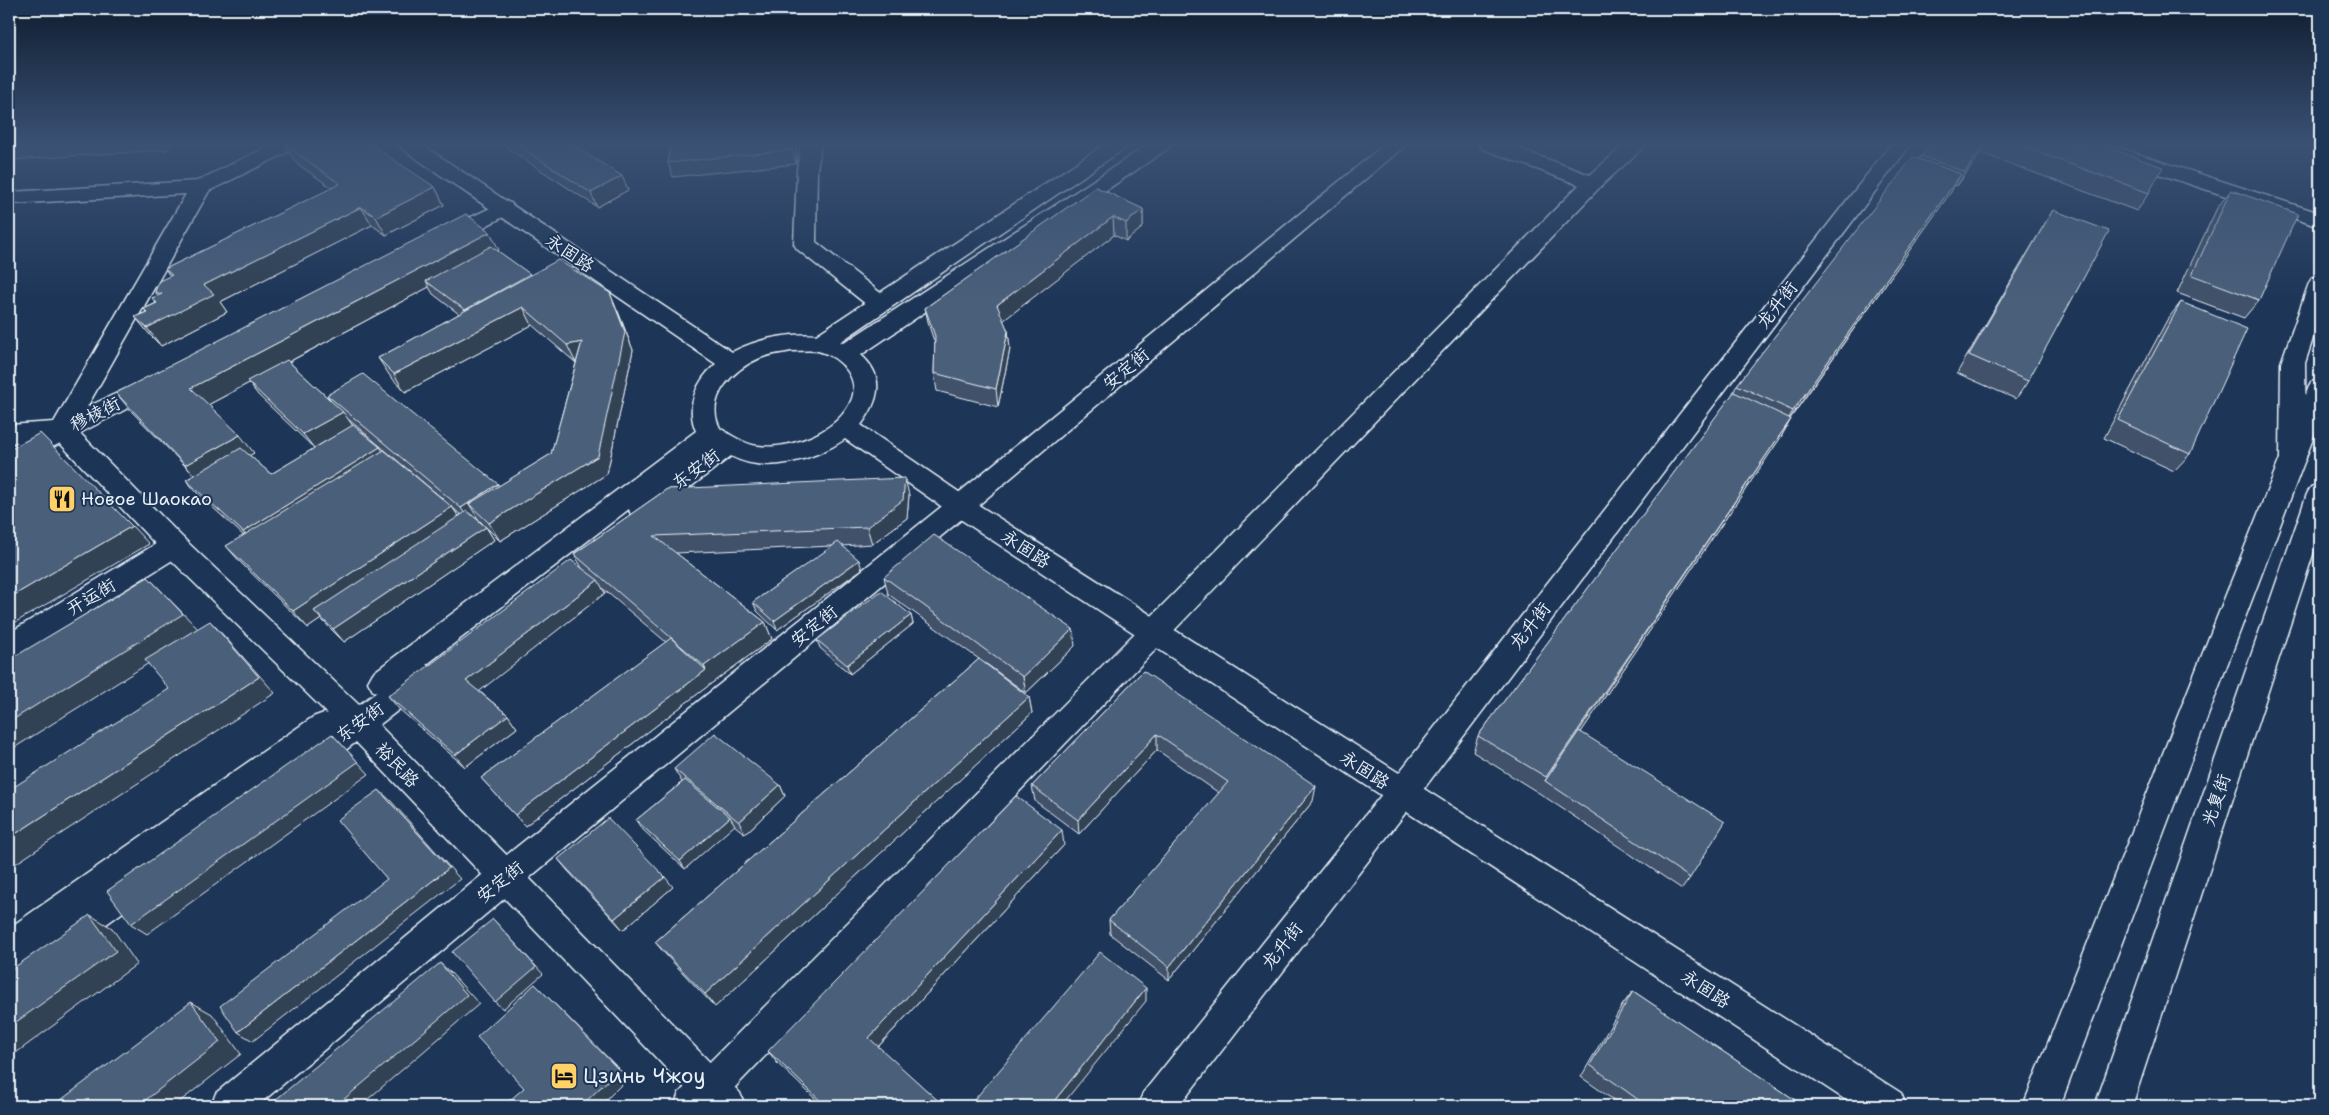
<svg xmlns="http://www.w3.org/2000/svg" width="2329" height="1115" viewBox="0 0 2329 1115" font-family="'Shantell Sans','LXGW WenKai TC',sans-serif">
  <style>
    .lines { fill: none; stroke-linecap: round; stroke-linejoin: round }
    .street-casing { stroke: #e8f1f8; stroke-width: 3 }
    .secondary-casing { stroke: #e8f1f8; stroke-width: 3 }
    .street { fill: #1d3557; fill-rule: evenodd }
    .secondary { fill: #1d3557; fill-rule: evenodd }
    .wall { fill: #3f5169; stroke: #e8f1f8; fill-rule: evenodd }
    .shaded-wall { fill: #334255; stroke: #e8f1f8 }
    .building { fill: #495e7a; stroke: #e8f1f8 }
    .labels { text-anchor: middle; stroke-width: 4; stroke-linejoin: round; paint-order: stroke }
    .street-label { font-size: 18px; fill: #e8f1f8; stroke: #1d3557 }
    .poi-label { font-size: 18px; fill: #e8f1f8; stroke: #1d3557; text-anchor: start }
    .near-poi-label { font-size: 21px; fill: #e8f1f8; stroke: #1d3557; text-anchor: start }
  </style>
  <rect width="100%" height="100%" fill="#1d3557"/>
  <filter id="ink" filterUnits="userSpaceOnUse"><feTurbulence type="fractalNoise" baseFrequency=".02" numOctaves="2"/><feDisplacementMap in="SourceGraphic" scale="10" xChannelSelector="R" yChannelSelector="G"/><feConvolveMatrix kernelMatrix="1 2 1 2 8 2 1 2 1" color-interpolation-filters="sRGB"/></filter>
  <g filter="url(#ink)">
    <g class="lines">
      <g class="street-casing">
        <path id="street" d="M 273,144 L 299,144 L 296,148 L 209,191 L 87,407 L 154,376 L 163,378 L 166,384 L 163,390 L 18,465 L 9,467 L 9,447 L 18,442 L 9,443 L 9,425 L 54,422 L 186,194 L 9,204 L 9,192 L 197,181 Z
          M 801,144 L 821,144 L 817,170 L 816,242 L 888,299 L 892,304 L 888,309 L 880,312 L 872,309 L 797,249 L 794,244 L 797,170 Z
          M 1385,144 L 1407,144 L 969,513 L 517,888 L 257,1106 L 211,1106 L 216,1093 L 493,866 L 951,499 Z
          M 1478,144 L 1506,144 L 1590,175 L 1625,144 L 1647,144 L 1600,187 L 717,1106 L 674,1106 L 679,1093 L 1579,185 L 1481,148 Z
          M 1891,144 L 1911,144 L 1413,803 L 1179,1106 L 1138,1106 L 1143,1093 L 1391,783 Z
          M 2077,144 L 2107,144 L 2320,213 L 2320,227 L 2080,148 Z
          M 503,202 L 511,203 L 514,208 L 511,213 L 451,244 L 443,246 L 435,244 L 432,239 L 435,234 Z
          M 2320,276 L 2320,317 L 2305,363 L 2306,458 L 2302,465 L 2293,467 L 2284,465 L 2280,458 L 2281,363 L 2309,283 L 2312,278 Z
          M 174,535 L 184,539 L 188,546 L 184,553 L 19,655 L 9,659 L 9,633 L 164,539 Z"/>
      </g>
      <g class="secondary-casing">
        <path id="secondary" d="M 398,144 L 421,144 L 732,352 C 758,339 788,333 816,335 L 1105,144 L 1128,144 L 1125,148 L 840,342 L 844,343 L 1149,144 L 1172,144 L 1169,148 L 861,355 C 886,377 879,401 861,425 L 969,499 L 1901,1093 L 1906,1106 L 1855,1106 L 951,513 L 845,439 C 814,460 766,475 731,456 L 650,518 L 641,521 L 632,518 L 629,509 L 426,665 L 431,667 L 436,676 L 431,685 L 379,725 L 740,1093 L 745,1106 L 702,1106 L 356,742 L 318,771 L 307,775 L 296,771 L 293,765 L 153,865 L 161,877 L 156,888 L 21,986 L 9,991 L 9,928 L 313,717 L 324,713 L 328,714 L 164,553 L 53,436 L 49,430 L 53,424 L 62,421 L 71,424 L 184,539 L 359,705 L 377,692 L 373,691 L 368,682 L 373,673 L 696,431 C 685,406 697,380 716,364 L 401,148 ZM 791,351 C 800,351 809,350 818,351 C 842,357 863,381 849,405 C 834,433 789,450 758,446 C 747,445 730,435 720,428 C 704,397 734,369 760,358 C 770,354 781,353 791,351 Z
          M 2320,380 L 2320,420 L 2060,1106 L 2023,1106 L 2308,388 L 2311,382 Z
          M 2320,484 L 2320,533 L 2132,1106 L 2095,1106 L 2307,494 L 2311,487 Z"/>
      </g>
      <use href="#street" class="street"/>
      <use href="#secondary" class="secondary"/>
    </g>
    <path class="wall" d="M 9,144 L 171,144 L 167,150 L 9,160 Z
      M 501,144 L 571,144 L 622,176 L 628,190 L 597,207 Z
      M 670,144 L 796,144 L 796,164 L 673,177 L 668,163 Z
      M 1931,144 L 2097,144 L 2149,193 L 2137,211 L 1981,153 L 1957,186 L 1955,185 L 1951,192 L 1790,419 L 1791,419 L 1781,437 L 1581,732 L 1690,878 L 1682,889 L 1539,793 L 1473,752 L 1478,736 L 1732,395 L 1737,385 Z
      M 285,145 L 435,187 L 444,205 L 386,235 L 372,225 L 220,302 L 227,312 L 161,346 L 150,335 L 135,317 L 146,312 L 144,309 L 156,303 L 152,298 L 158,296 L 155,292 L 170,276 L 165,269 L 332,188 L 296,163 Z
      M 1096,187 L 1143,209 L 1143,227 L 1126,241 L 1114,235 L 1003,320 L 1008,331 L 1010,349 L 998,407 L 937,391 L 934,373 L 935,344 L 929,326 L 925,308 Z
      M 2231,190 L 2259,300 L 2244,318 L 2177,293 L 2217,208 Z
      M 2053,210 L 2028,381 L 2016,399 L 1957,373 L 2042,228 Z
      M 499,250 L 498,251 L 531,275 L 618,311 L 633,350 L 607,474 L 500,541 L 480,521 L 477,517 L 475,518 L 486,527 L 494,540 L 344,642 L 321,619 L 308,628 L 242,564 L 226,546 L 244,536 L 198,494 L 186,480 L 194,475 L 131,411 L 116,393 ZM 429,287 L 433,294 L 459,314 L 378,358 L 390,376 L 405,392 L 532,325 L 576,363 L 551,454 L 499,486 L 327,395 L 330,400 L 289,362 ZM 249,383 L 258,395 L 314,448 L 340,433 L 271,474 L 249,455 L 254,453 L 208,405 ZM 348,419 L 443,499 L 383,451 L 380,447 L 353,426 ZM 452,507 L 461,515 L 459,516 Z
      M 2181,302 L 2190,454 L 2174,471 L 2104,438 L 2167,320 Z
      M 667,489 L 909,495 L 907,518 L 872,544 L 842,546 L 862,569 L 777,630 L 757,611 L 753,602 L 833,546 L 676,553 L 765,622 L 772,639 L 712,683 L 525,826 L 481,778 L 666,642 L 602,588 L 605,593 L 479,691 L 508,715 L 517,728 L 465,767 L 399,709 L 388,696 L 582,568 L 574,554 Z
      M 884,577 L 1075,646 L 1026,693 L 985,663 L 1029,697 L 1032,713 L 715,1007 L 666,955 L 655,942 L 979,659 L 888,594 Z
      M 911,615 L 913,624 L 850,674 L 820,648 L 817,640 Z
      M 1143,671 L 1313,801 L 1169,980 L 1110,934 L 1109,920 L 1219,793 L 1157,750 L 1079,834 L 1035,801 L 1032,786 Z
      M 674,769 L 780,785 L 785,796 L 745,834 L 734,825 L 685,869 L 641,828 L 636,820 L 682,782 Z
      M 1064,845 L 878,1047 L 944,1106 L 823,1106 L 777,1063 L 768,1051 Z
      M 558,859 L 673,887 L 623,930 L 567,870 Z
      M 1633,991 L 1804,1106 L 1622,1106 L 1581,1077 L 1623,1004 Z"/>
    <path class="shaded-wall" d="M 163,144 L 171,144 L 167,150 Z
      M 792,144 L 796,144 L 796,164 L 792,150 Z
      M 1985,144 L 1986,144 L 1981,153 L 1957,186 L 1965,172 Z
      M 1961,174 L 1951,192 L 1783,428 L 1793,411 Z
      M 622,176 L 628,190 L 597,207 L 591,193 Z
      M 435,187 L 444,205 L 386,235 L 376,217 Z
      M 361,207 L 372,225 L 220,302 L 227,312 L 161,346 L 147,328 L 204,285 Z
      M 1143,209 L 1143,227 L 1126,241 L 1126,223 Z
      M 1113,217 L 1114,235 L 999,324 L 997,305 Z
      M 490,232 L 499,250 L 432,286 L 426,281 L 429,287 L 249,383 L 247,381 L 249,383 L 206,406 L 191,388 Z
      M 610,293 L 633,350 L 607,474 L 500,541 L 489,523 L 598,456 Z
      M 523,307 L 532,325 L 405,392 L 394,374 Z
      M 1008,331 L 1010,349 L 998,407 L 996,389 Z
      M 582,342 L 576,363 L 567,345 Z
      M 343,412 L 353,426 L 314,448 L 303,434 Z
      M 1791,419 L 1781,437 L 1573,744 L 1545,781 Z
      M 240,435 L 254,453 L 201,483 L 185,465 Z
      M 380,447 L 390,461 L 254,546 L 243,532 Z
      M 905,478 L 909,495 L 907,518 L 872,544 L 867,527 Z
      M 498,484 L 506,498 L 469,504 L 477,517 L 470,522 L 461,508 Z
      M 452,507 L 464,524 L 314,611 L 321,619 L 308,628 L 293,611 Z
      M 132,526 L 149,544 L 9,626 L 9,598 Z
      M 486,527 L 494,540 L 344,642 L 333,629 Z
      M 859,560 L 862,569 L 777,630 L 774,621 Z
      M 148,577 L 200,631 L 9,751 L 9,722 Z
      M 598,580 L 605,593 L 476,694 L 466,681 Z
      M 911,615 L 913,624 L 850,674 L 847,665 Z
      M 210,621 L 226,638 L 275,693 L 9,868 L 9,838 L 259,677 Z
      M 765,622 L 772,639 L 712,683 L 525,826 L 515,815 L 706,670 L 704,666 Z
      M 1073,629 L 1075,646 L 1026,693 L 1023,677 Z
      M 1029,697 L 1032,713 L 715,1007 L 705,994 Z
      M 508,715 L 517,728 L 465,767 L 455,755 Z
      M 332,734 L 369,774 L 147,934 L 131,924 Z
      M 1157,734 L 1157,750 L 1079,834 L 1078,820 Z
      M 780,785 L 785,796 L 745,834 L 739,822 Z
      M 1316,786 L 1313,801 L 1169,980 L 1169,967 Z
      M 379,790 L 391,801 L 460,879 L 253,1041 L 238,1032 L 449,868 Z
      M 730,817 L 735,825 L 685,869 L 680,861 Z
      M 1062,830 L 1064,845 L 875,1050 L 869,1038 Z
      M 665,877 L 673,887 L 623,930 L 614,919 Z
      M 90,915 L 112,928 L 137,964 L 9,1058 L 9,1027 Z
      M 493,919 L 543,974 L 503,1009 L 495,1002 Z
      M 440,963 L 451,973 L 479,1004 L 360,1106 L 336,1106 Z
      M 535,984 L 628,1078 L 600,1106 L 581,1106 Z
      M 1146,988 L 1146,1001 L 1061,1106 L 1050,1106 Z
      M 191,1002 L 212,1014 L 241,1054 L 174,1106 L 138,1106 Z"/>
    <path class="building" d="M 287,144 L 370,144 L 435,187 L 376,217 L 361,207 L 204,285 L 214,294 L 147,328 L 135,317 L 147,312 L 144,309 L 157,303 L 152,298 L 162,294 L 155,292 L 159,281 L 172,275 L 165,269 L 340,184 L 285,145 Z
      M 516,144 L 571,144 L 622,176 L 591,193 Z
      M 670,144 L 792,144 L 792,150 L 668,163 Z
      M 1931,144 L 1985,144 L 1965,172 L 1921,156 Z
      M 2015,144 L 2097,144 L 2163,167 L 2149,193 Z
      M 1913,157 L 1961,174 L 1793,411 L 1737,385 Z
      M 1096,187 L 1143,209 L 1126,223 L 1113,217 L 997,305 L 1008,331 L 996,389 L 934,373 L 935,336 L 925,308 Z
      M 2231,190 L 2298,214 L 2259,300 L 2192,275 Z
      M 2053,210 L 2109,231 L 2028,381 L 1969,355 Z
      M 466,214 L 490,232 L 191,388 L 240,435 L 185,465 L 116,393 Z
      M 491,246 L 530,274 L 465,310 L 426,281 Z
      M 558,260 L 610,293 L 625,332 L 598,456 L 489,523 L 469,504 L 551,454 L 582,342 L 567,345 L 523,307 L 394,374 L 378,358 Z
      M 2181,302 L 2247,329 L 2190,454 L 2118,420 Z
      M 287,360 L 343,412 L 303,434 L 247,381 Z
      M 363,374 L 498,484 L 461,508 L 327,395 Z
      M 1734,392 L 1791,419 L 1546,777 L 1478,736 Z
      M 353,425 L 380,447 L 243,532 L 186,480 L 241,448 L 271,474 Z
      M 40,433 L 132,526 L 9,598 L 9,450 Z
      M 384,450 L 452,507 L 293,611 L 226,546 Z
      M 905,478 L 903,500 L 867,527 L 654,536 L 765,622 L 704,666 L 574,554 L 667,489 Z
      M 467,511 L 486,527 L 333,629 L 314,611 Z
      M 934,535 L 1073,629 L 1023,677 L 884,577 Z
      M 838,542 L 859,560 L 774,621 L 753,602 Z
      M 571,560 L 598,580 L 466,681 L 508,715 L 455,755 L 388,696 Z
      M 148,577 L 183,614 L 9,722 L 9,660 Z
      M 881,591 L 911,615 L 847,665 L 817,640 Z
      M 210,621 L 259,677 L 9,838 L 9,790 L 169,689 L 145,660 Z
      M 671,638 L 706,670 L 515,815 L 481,778 Z
      M 979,659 L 1029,697 L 705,994 L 655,942 Z
      M 1143,671 L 1316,786 L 1169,967 L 1109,920 L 1228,782 L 1157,734 L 1078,820 L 1032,786 Z
      M 1579,731 L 1725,822 L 1690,878 L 1545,781 Z
      M 715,733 L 780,785 L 739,822 L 674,769 Z
      M 332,734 L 358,762 L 131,924 L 107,891 Z
      M 685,780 L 730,817 L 680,861 L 636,820 Z
      M 379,790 L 449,868 L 238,1032 L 220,1006 L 387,879 L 337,820 Z
      M 1016,796 L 1062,830 L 869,1038 L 944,1106 L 826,1106 L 768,1051 Z
      M 608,818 L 665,877 L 614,919 L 558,859 Z
      M 90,915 L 116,951 L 9,1027 L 9,971 Z
      M 493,919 L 536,967 L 495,1002 L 452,952 Z
      M 1100,952 L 1146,988 L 1050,1106 L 969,1106 Z
      M 440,963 L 467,995 L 336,1106 L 268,1106 Z
      M 535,984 L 619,1070 L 581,1106 L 503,1106 L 524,1088 L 477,1037 Z
      M 1633,991 L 1804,1106 L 1647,1106 L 1590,1065 Z
      M 191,1002 L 220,1042 L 138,1106 L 53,1106 Z"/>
  </g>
  <linearGradient id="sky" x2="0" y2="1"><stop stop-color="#101d30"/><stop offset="0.48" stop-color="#3a5174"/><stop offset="1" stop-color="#3a5174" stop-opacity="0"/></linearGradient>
  <rect width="2329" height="300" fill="url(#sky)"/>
  <defs>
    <g id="restaurant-square" transform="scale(1.4375)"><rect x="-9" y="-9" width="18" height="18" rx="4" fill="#ffd166" stroke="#1d3557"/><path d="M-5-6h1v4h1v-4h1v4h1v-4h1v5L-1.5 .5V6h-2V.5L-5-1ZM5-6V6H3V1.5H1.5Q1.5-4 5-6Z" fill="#111"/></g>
    <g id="hotel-square" transform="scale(1.4375)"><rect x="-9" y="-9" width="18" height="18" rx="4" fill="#ffd166" stroke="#1d3557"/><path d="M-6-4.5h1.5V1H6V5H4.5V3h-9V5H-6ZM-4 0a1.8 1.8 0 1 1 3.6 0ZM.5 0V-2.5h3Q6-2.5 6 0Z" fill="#111"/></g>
  </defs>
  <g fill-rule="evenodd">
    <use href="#restaurant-square" x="62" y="499"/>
    <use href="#hotel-square" x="564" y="1076"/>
  </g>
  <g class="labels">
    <g class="street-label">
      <text transform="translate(570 253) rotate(34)" y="6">永固路</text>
      <text transform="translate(1777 305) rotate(-52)" y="6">龙升街</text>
      <text transform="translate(1126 369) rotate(-40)" y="6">安定街</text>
      <text transform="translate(95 414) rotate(-27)" y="6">穆棱街</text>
      <text transform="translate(696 469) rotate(-37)" y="6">东安街</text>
      <text transform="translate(1026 549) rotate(33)" y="6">永固路</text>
      <text transform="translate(91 597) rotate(-31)" y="6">开运街</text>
      <text transform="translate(814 626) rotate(-39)" y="6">安定街</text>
      <text transform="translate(1530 626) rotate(-52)" y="6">龙升街</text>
      <text transform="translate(360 722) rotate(-36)" y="6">东安街</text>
      <text transform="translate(397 765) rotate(46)" y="6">裕民路</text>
      <text transform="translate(1365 770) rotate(33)" y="6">永固路</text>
      <text transform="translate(2216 800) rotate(-71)" y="6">光复街</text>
      <text transform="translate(500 882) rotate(-39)" y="6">安定街</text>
      <text transform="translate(1282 946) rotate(-52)" y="6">龙升街</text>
      <text transform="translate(1706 989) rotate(33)" y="6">永固路</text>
    </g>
    <g class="poi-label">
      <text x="81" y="505">Новое Шаокао</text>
    </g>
    <g class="near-poi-label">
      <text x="583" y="1083">Цзинь Чжоу</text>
    </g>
  </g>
  <rect width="2329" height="1115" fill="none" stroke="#1d3557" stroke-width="30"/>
  <rect x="15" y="15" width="2299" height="1085" fill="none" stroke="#e8f1f8" stroke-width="2" filter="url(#ink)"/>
</svg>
